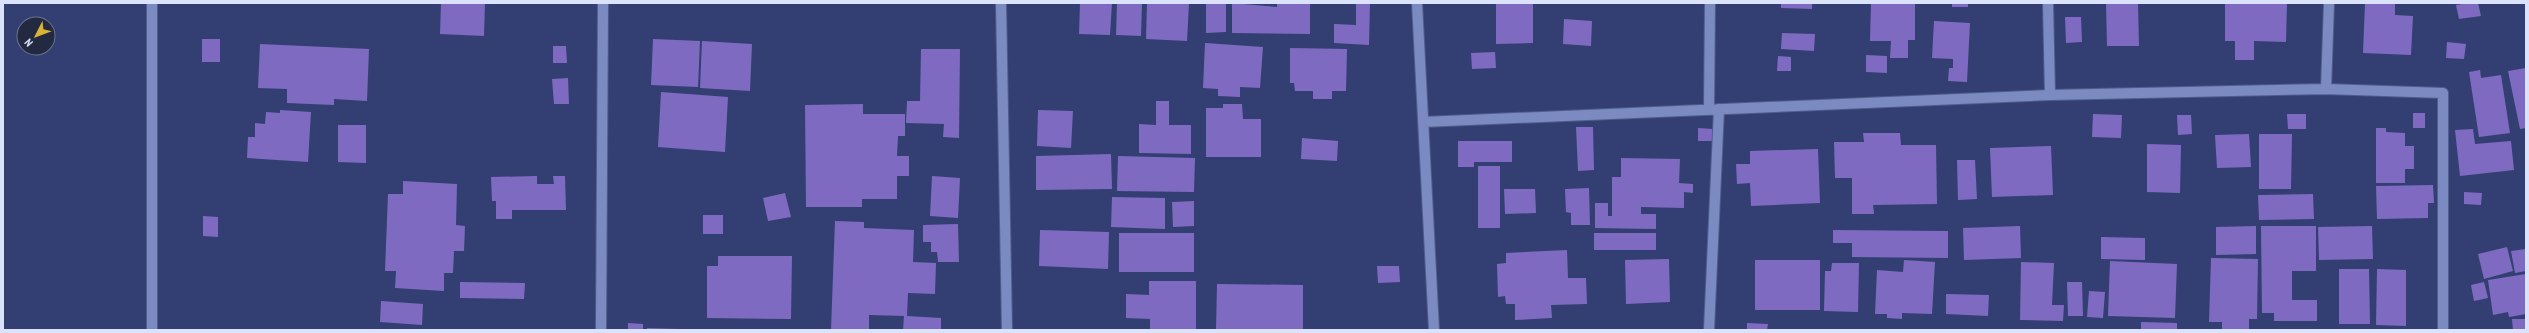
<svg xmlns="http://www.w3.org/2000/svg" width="2529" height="333" viewBox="0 0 2529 333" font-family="'PT Sans Narrow',sans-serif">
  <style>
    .building { fill: #7e6bc1 }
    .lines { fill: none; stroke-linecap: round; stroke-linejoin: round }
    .minor-casing { stroke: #515d8b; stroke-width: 12 }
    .minor { stroke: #7b8bc2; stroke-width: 10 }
  </style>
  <rect width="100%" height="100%" fill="#333f72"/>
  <path class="building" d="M 441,3 L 485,3 L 484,36 L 440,34 Z
    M 1080,3 L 1112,3 L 1110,35 L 1079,34 Z
    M 1117,3 L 1142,3 L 1141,36 L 1116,35 Z
    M 1147,3 L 1189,3 L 1187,41 L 1146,39 Z
    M 1206,3 L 1226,3 L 1226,32 L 1206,33 Z
    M 1232,3 L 1277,7 L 1277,3 L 1310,3 L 1310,34 L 1232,33 Z
    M 1356,3 L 1370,3 L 1369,45 L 1334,43 L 1334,24 L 1356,25 Z
    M 1496,3 L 1533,3 L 1533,43 L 1496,44 Z
    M 1781,3 L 1812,3 L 1812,9 L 1781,8 Z
    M 1871,3 L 1915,3 L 1915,40 L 1908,40 L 1908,58 L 1890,58 L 1891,41 L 1870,41 Z
    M 1952,3 L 1968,3 L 1968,7 L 1952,7 Z
    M 2106,3 L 2138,3 L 2139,46 L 2107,46 Z
    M 2225,3 L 2287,3 L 2286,42 L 2254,41 L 2254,60 L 2235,60 L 2235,41 L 2225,41 Z
    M 2365,3 L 2395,3 L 2395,15 L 2413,16 L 2411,55 L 2363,53 Z
    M 2467,3 L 2478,3 L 2481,16 L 2459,19 L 2456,5 Z
    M 2065,17 L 2081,17 L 2082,42 L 2066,43 Z
    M 1564,19 L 1592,21 L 1591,46 L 1563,44 Z
    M 1934,21 L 1970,23 L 1967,82 L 1948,81 L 1949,68 L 1953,68 L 1953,59 L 1932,58 Z
    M 1782,33 L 1815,34 L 1814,51 L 1781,49 Z
    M 202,39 L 220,39 L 220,62 L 202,62 Z
    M 653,39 L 700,41 L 698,87 L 651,85 Z
    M 702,41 L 752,44 L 750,91 L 700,88 Z
    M 2447,42 L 2466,44 L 2464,59 L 2446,58 Z
    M 1205,43 L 1263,47 L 1260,88 L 1240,87 L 1240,97 L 1218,96 L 1218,89 L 1203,88 Z
    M 260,44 L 369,49 L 367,101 L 334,99 L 334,105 L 287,103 L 287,89 L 258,88 Z
    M 553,46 L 566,46 L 567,63 L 553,63 Z
    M 1290,48 L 1347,49 L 1346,91 L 1332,91 L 1332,99 L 1313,99 L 1313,91 L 1295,91 L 1294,83 L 1290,83 Z
    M 921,49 L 960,49 L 959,138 L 943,137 L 944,124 L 906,123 L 907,101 L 920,101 Z
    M 1495,52 L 1496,68 L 1472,69 L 1471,53 Z
    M 1866,55 L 1887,56 L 1887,73 L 1866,72 Z
    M 1778,56 L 1791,57 L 1791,71 L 1777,71 Z
    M 2526,68 L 2526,128 L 2520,129 L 2508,71 Z
    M 2480,70 L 2481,78 L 2501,75 L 2510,133 L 2479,137 L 2469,72 Z
    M 568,78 L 569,104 L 554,104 L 552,79 Z
    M 661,92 L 728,97 L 725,152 L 658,147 Z
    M 1156,101 L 1169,101 L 1169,125 L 1191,125 L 1191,154 L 1139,153 L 1139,124 L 1156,125 Z
    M 863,104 L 863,114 L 905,114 L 905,136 L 898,136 L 897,156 L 909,156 L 909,176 L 897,176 L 897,199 L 862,199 L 862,207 L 806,207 L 805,105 Z
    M 1223,104 L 1242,104 L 1243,119 L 1261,119 L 1261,157 L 1206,157 L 1206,108 L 1223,108 Z
    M 280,110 L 311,112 L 308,162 L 247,158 L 248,137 L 255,137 L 255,123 L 265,124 L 266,112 L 280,113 Z
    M 1038,110 L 1073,111 L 1071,148 L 1037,146 Z
    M 2413,113 L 2425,113 L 2425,128 L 2413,128 Z
    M 2093,114 L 2122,115 L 2121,138 L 2092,137 Z
    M 2287,114 L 2306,114 L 2306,129 L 2288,129 Z
    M 2177,115 L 2191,115 L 2192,134 L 2178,135 Z
    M 338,125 L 366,125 L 366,163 L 338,162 Z
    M 1576,127 L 1593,127 L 1594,170 L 1578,171 Z
    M 1698,128 L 1713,129 L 1713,141 L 1698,141 Z
    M 2376,128 L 2386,128 L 2386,132 L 2405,133 L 2405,146 L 2414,146 L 2414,169 L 2405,169 L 2405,183 L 2376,183 Z
    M 2473,129 L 2475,144 L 2511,141 L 2514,170 L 2460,176 L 2455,130 Z
    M 1863,133 L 1900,133 L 1901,145 L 1936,145 L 1937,204 L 1873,205 L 1874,214 L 1852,214 L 1852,178 L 1835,178 L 1834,142 L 1864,142 Z
    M 2249,134 L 2251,167 L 2217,168 L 2215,135 Z
    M 2259,134 L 2292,134 L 2291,189 L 2259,189 Z
    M 1302,138 L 1338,141 L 1337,161 L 1301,159 Z
    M 1458,141 L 1512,141 L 1512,162 L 1474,162 L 1474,167 L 1458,167 Z
    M 2147,144 L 2181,145 L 2180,193 L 2147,192 Z
    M 2051,146 L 2053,195 L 1992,197 L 1990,148 Z
    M 1818,149 L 1820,203 L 1751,206 L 1750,183 L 1737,184 L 1736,164 L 1750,164 L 1750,151 Z
    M 1111,154 L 1112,189 L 1036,190 L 1036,156 Z
    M 1118,156 L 1195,158 L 1194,192 L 1117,191 Z
    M 1621,158 L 1680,159 L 1679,183 L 1693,184 L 1693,193 L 1684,192 L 1684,208 L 1641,207 L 1641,214 L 1656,214 L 1656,229 L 1595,228 L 1595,203 L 1608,203 L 1608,216 L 1612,216 L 1612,177 L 1621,177 Z
    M 1957,160 L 1975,160 L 1977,199 L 1958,200 Z
    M 1478,166 L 1500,166 L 1500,228 L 1478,228 Z
    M 537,176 L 537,184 L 554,184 L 553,176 L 565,176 L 566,210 L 512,210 L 512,219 L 496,219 L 496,201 L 492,201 L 491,177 Z
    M 932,176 L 960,178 L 958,218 L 930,216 Z
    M 403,181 L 457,184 L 456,225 L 465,226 L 464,251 L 454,251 L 453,273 L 444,273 L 444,291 L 395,288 L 396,271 L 385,271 L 388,194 L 403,194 Z
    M 2433,185 L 2434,203 L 2428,203 L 2428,218 L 2377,219 L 2376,186 Z
    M 1589,188 L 1590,225 L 1571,225 L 1571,213 L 1566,212 L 1565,189 Z
    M 1504,189 L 1535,189 L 1536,213 L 1505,214 Z
    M 2464,192 L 2482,193 L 2481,205 L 2464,204 Z
    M 785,193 L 791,217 L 768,221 L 763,198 Z
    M 2313,194 L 2314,219 L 2259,220 L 2258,195 Z
    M 1112,197 L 1165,198 L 1165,229 L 1111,227 Z
    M 1194,201 L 1194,226 L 1173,227 L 1172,202 Z
    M 703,215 L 723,215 L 723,234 L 703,234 Z
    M 203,216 L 218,217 L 218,237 L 203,236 Z
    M 835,221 L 864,222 L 864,228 L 914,230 L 913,262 L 936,263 L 935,294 L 908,293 L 907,316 L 941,318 L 941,330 L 903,330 L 904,316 L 869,315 L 869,330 L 831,330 Z
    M 958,224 L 959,262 L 938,262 L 937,252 L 931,252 L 931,242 L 923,242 L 923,225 Z
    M 2020,226 L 2021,258 L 1964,260 L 1963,228 Z
    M 2256,226 L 2256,254 L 2216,255 L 2216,227 Z
    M 2261,226 L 2316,226 L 2316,271 L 2292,271 L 2292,300 L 2317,300 L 2317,321 L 2274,321 L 2274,313 L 2262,313 Z
    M 2372,226 L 2373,259 L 2319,260 L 2318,227 Z
    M 1040,230 L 1109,232 L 1108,269 L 1039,266 Z
    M 1833,230 L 1948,231 L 1948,258 L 1852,257 L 1852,243 L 1833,243 Z
    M 1119,233 L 1194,233 L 1194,272 L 1119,272 Z
    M 1594,233 L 1656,233 L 1656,250 L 1594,250 Z
    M 2101,237 L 2145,238 L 2145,260 L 2101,259 Z
    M 2507,247 L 2513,271 L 2484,279 L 2478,254 Z
    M 2526,249 L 2526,271 L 2515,273 L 2511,251 Z
    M 1567,250 L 1568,278 L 1586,278 L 1587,304 L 1551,305 L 1552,318 L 1515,320 L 1515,304 L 1506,304 L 1505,296 L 1498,297 L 1497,264 L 1506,263 L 1506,253 Z
    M 718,256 L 792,256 L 791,319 L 707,318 L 707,266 L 718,266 Z
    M 2211,258 L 2258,259 L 2257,319 L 2249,319 L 2249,330 L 2222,330 L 2222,322 L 2209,322 Z
    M 1669,259 L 1670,302 L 1626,304 L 1625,260 Z
    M 1755,260 L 1820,260 L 1820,310 L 1755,310 Z
    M 1904,260 L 1935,262 L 1932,314 L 1902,313 L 1902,319 L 1887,318 L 1887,314 L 1875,314 L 1877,270 L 1903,272 Z
    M 2110,261 L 2177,264 L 2175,318 L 2108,316 Z
    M 2021,262 L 2054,263 L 2052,305 L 2064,305 L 2063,321 L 2020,320 Z
    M 1832,263 L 1859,263 L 1858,312 L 1824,311 L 1825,271 L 1831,271 Z
    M 1377,266 L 1399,266 L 1400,282 L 1378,283 Z
    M 2339,269 L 2369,269 L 2370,324 L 2339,324 Z
    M 2377,269 L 2406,270 L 2406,326 L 2376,325 Z
    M 2526,274 L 2526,314 L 2509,317 L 2508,312 L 2493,315 L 2488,280 Z
    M 1149,281 L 1196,281 L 1196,330 L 1150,330 L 1150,319 L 1126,318 L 1126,294 L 1149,295 Z
    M 460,282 L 525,283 L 524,299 L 460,298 Z
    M 2067,282 L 2082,282 L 2083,316 L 2068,316 Z
    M 2484,282 L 2488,298 L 2474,301 L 2471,285 Z
    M 1217,284 L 1303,285 L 1303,330 L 1216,330 Z
    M 2089,291 L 2105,292 L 2103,318 L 2087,317 Z
    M 1946,294 L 1989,295 L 1988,316 L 1946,314 Z
    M 381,301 L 423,304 L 422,325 L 380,322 Z
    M 2512,319 L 2526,319 L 2526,330 L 2513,330 Z
    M 2141,322 L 2177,323 L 2177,330 L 2141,330 Z
    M 628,323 L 643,324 L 643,330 L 628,330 Z
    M 1747,323 L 1768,324 L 1767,330 L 1747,330 Z
    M 647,328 L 680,329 L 680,330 L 647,330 Z"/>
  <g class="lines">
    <g class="minor-casing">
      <path id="minor" d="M 1001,3 L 1007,330
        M 1417,3 L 1434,330
        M 2048,3 L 2050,95
        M 2329,3 L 2326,89 L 2443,93 L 2443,330
        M 1709,110 L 1710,3
        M 1423,122 L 2050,95 L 2326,89
        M 152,330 L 152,3
        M 601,330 L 603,3
        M 1709,330 L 1719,109"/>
    </g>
    <use href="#minor" class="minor"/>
  </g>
  <rect width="2529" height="333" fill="none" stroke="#dbe3fc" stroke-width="8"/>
  <g transform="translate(36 36) rotate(228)"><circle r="19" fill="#222940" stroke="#6c738b"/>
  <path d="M0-3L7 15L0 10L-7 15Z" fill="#d9b334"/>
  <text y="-6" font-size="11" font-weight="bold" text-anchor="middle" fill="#dbe3fc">N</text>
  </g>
</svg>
